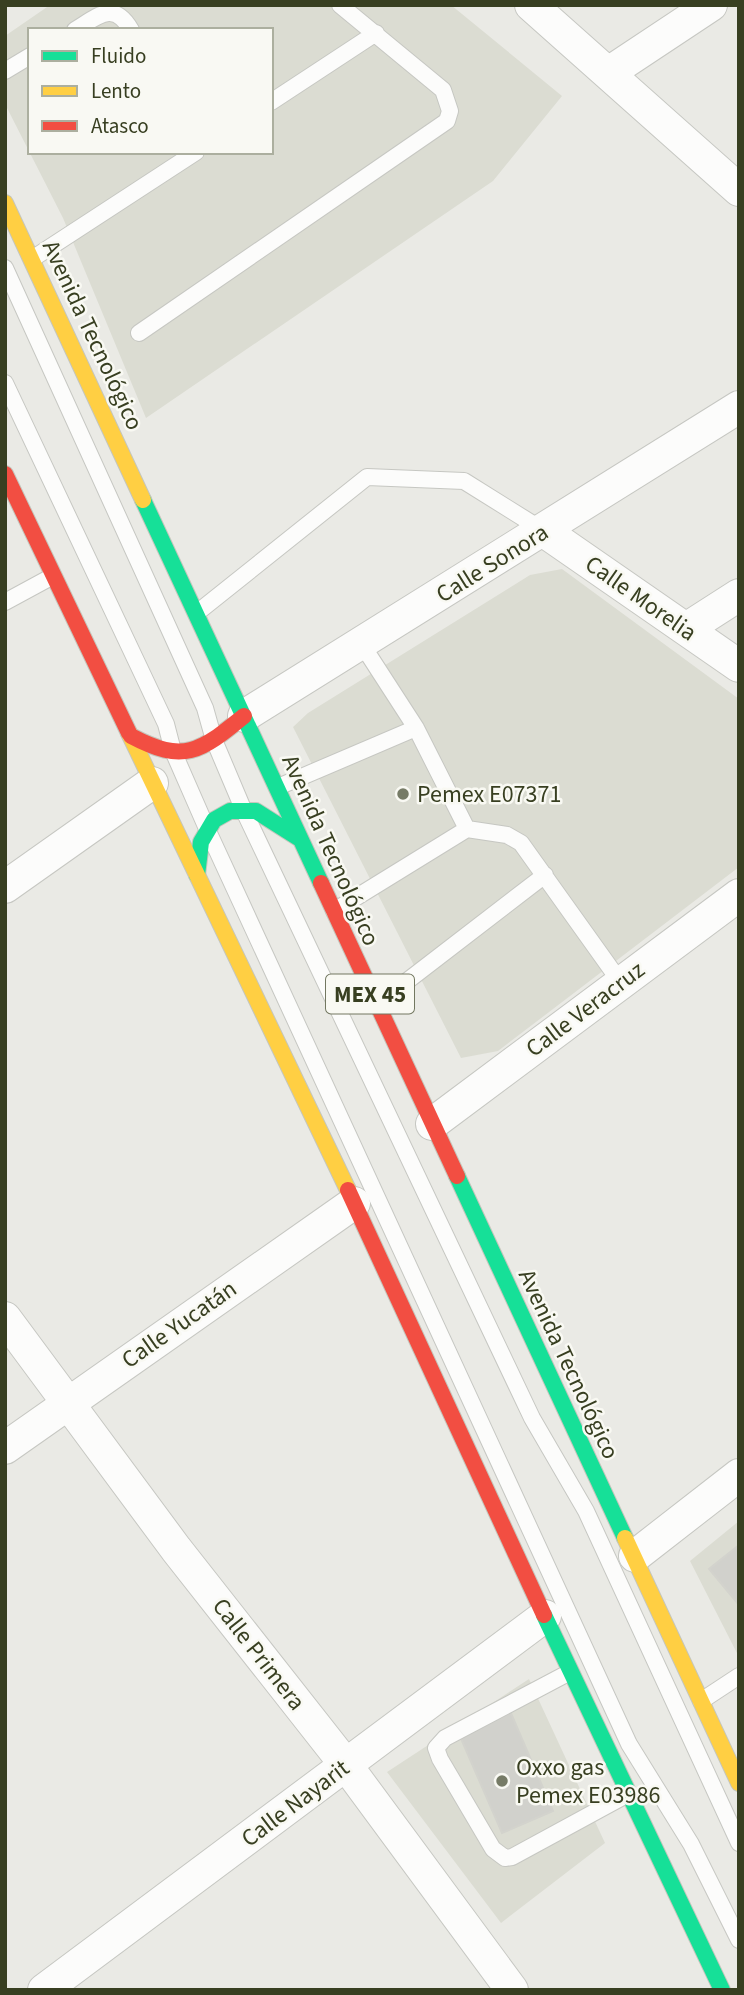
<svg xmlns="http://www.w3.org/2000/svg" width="744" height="1995" viewBox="0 0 744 1995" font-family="'Source Sans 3',sans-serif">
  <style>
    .built { fill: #dbdcd2; fill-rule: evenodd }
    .building { fill: #d1d1cc; stroke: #d3d3cd; stroke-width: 2 }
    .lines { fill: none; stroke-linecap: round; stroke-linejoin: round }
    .lane-casing { stroke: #c6c7c2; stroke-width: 18 }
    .street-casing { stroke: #c6c7c2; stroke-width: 34 }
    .fast-casing { stroke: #c5c6bc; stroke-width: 18 }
    .slow-casing { stroke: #c5c6bc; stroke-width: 18 }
    .jam-casing { stroke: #c5c6bc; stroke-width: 18 }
    .lane { stroke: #fcfcfb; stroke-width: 16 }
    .street { stroke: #fcfcfb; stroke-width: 32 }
    .fast { stroke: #16e098; stroke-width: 16 }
    .slow { stroke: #ffcf43; stroke-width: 16 }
    .jam { stroke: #f24e42; stroke-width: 16 }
    .poi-dot { fill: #767b66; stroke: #f9f9f3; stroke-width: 2.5 }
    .labels { text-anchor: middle; stroke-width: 5; stroke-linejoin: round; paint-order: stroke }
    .shield { fill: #f9f9f3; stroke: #727760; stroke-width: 2 }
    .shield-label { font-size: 23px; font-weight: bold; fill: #383f21 }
    .street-label { font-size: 24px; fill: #383f21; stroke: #f9f9f3 }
    .poi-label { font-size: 24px; fill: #383f21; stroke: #f9f9f3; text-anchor: start }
  </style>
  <rect width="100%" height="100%" fill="#eaeae5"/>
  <path class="built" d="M 50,5 L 451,5 L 562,96 L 493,181 L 146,418 L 63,218 L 5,104 L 5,36 ZM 30,30 L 271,30 L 271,152 L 30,152 Z
    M 562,569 L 739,699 L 739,867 L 498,1051 L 461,1058 L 293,727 L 308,713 L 530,575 Z
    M 739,1521 L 739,1657 L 690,1561 Z
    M 529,1679 L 605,1843 L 501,1923 L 387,1772 Z"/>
  <path class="building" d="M 739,1545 L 739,1605 L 709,1569 Z
    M 510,1711 L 553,1811 L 502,1833 L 459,1734 Z"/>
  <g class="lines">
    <g class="lane-casing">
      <path id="lane" d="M 75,30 C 98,16 114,0 131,30
        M 5,71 L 30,56
        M 271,102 L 376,33
        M 32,259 L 196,152
        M 5,268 L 205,708 L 214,740 L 244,811 L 532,1418 L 586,1511 L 739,1843
        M 139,333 L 447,121 L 450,111 L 443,90 L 340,5
        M 5,383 L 166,724 L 173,751 L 208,831 L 629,1744 L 691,1844 L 739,1940
        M 5,602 L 53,576
        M 198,612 L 367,477 L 464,481 L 544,531
        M 361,643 L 416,728 L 467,829
        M 278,787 L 416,728
        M 334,911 L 467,829 L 507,835 L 521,843 L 621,983
        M 376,1000 L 402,985 L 545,875
        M 570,1672 L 445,1738 L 436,1748 L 440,1759 L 493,1849 L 505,1858 L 512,1857 L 628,1794
        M 701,1701 L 739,1676"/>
    </g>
    <g class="street-casing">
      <path id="street" d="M 531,5 L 739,190
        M 610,72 L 711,5
        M 544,531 L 739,666
        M 686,629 L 739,595
        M 244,716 L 739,407
        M 5,887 L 152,783
        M 432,1124 L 739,895
        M 5,1318 L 176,1549 L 346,1765 L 512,1990
        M 5,1448 L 354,1203
        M 635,1556 L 739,1475
        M 44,1990 L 545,1616"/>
    </g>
    <g class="fast-casing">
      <path id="fast" d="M 143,500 L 321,883
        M 197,875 L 201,842 L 214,820 L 230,811 L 256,811 L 300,839
        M 457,1176 L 625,1538
        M 544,1615 L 722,1990"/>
    </g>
    <g class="slow-casing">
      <path id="slow" d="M 5,203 L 143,500
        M 129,733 L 348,1190
        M 625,1538 L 739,1783"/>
    </g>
    <g class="jam-casing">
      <path id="jam" d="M 5,474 L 129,733
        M 131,736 C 184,764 200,752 244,716
        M 321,883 L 457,1176
        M 348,1190 L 544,1615"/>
    </g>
    <use href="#lane" class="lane"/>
    <use href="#street" class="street"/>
    <use href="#fast" class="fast"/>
    <use href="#slow" class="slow"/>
    <use href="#jam" class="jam"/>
  </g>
  <g class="poi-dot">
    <circle cx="403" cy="794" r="7"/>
    <circle cx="502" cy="1781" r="7"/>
  </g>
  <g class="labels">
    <rect class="shield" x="326" y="974.5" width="88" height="39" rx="5"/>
    <g class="shield-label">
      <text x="370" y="1002">MEX 45</text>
    </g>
    <g class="street-label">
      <text transform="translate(93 335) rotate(65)" y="8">Avenida Tecnológico</text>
      <text transform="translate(492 563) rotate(-32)" y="8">Calle Sonora</text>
      <text transform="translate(641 598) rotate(35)" y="8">Calle Morelia</text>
      <text transform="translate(331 850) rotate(66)" y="8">Avenida Tecnológico</text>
      <text transform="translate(585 1009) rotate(-37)" y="8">Calle Veracruz</text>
      <text transform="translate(179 1324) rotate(-35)" y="8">Calle Yucatán</text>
      <text transform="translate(569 1364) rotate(65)" y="8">Avenida Tecnológico</text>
      <text transform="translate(259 1654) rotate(52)" y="8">Calle Primera</text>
      <text transform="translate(295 1803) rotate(-37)" y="8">Calle Nayarit</text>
    </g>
    <g class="poi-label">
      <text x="417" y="802">Pemex E07371</text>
      <text x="516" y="1775">Oxxo gas<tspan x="516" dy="28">Pemex E03986</tspan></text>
    </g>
  </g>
  <rect width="744" height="1995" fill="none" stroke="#383f21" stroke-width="14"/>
  <rect x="28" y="28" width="245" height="126" fill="#f9f9f3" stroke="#acaf9f" stroke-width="2"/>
  <rect x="42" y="51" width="35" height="10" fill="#16e098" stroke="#acaf9f" stroke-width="2"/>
  <text x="91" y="63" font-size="21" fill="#383f21">Fluido</text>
  <rect x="42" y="86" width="35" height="10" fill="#ffcf43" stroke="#acaf9f" stroke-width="2"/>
  <text x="91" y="98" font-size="21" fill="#383f21">Lento</text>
  <rect x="42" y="121" width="35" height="10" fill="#f24e42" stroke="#acaf9f" stroke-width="2"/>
  <text x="91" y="133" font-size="21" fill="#383f21">Atasco</text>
</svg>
